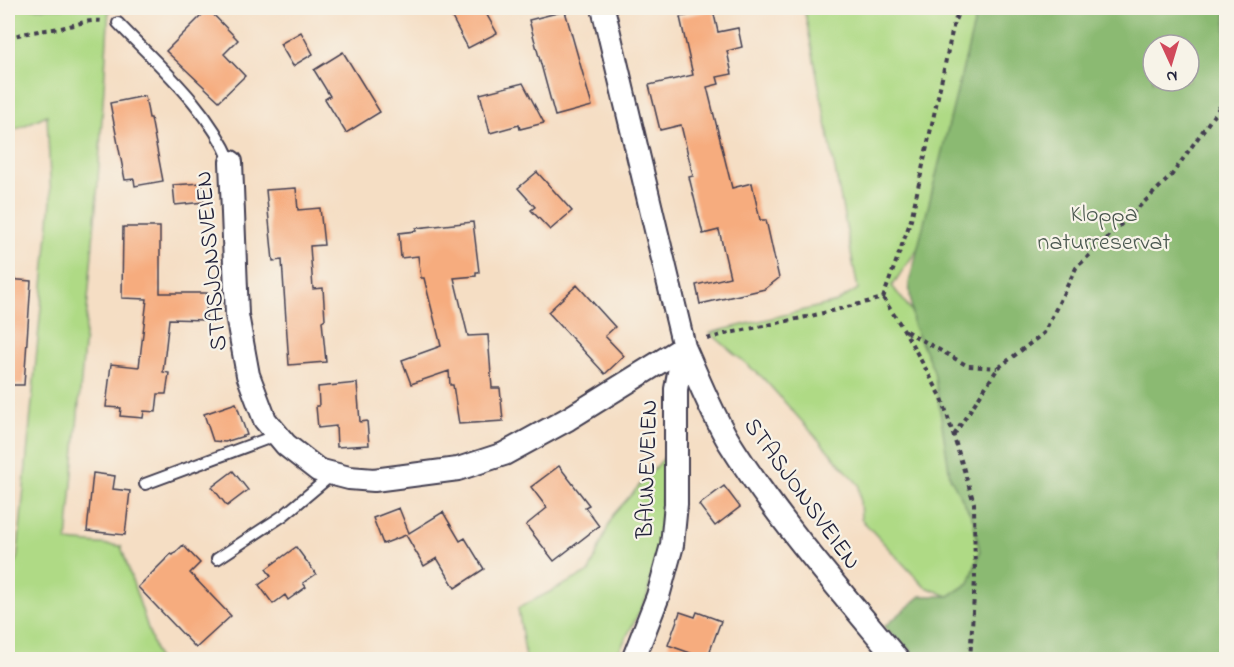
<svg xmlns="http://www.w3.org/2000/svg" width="1234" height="667" viewBox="0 0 1234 667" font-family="'Indie Flower',sans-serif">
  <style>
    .green { fill: #afda85; stroke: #687e60; stroke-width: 1.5 }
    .forest { fill: #8bba72; stroke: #566e56; stroke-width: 1.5; fill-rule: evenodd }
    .building { fill: #f6ac7e }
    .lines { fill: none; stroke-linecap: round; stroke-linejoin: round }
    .service-casing { stroke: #423e50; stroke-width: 14 }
    .minor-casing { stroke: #423e50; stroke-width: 26 }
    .path { stroke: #423e50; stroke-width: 4; stroke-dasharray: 4.5 4.5; stroke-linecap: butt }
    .service { stroke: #fff; stroke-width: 10 }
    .minor { stroke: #fff; stroke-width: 22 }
    .labels { text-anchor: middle; stroke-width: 4.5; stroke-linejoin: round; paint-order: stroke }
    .park-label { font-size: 24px; fill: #4c5951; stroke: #f7f3e8 }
    .street-label { font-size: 24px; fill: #22223b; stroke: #f7f3e8 }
  </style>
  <rect width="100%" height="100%" fill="#f7f3e8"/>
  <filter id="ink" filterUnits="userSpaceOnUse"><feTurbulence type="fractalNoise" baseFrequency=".0167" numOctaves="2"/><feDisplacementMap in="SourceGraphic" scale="12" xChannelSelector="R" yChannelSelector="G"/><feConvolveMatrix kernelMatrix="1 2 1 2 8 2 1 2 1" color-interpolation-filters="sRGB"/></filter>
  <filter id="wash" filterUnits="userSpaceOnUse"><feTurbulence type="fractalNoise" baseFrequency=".008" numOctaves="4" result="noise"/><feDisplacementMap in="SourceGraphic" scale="24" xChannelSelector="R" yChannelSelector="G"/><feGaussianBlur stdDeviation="1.35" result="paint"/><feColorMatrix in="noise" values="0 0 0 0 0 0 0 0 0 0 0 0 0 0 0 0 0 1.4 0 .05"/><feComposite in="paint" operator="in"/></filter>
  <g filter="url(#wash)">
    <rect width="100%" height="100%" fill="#f5dec4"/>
    <path class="green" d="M 8,8 L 109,8 L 97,196 L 67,541 L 121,546 L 158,659 L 8,659 L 8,571 L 17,561 L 51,201 L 47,115 L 8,133 Z
      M 804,8 L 997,8 L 918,248 L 892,286 L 962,375 L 982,508 L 982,571 L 960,601 L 924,586 L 861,519 L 859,485 L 763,378 L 710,333 L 837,302 L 858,289 Z
      M 665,457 L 660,538 L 647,597 L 615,659 L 526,659 L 518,608 L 589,572 L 613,515 Z"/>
    <path class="forest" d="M 978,8 L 1226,8 L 1226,659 L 920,659 L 884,627 L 921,596 L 949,596 L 969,583 L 980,552 L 973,519 L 950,477 L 934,371 L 913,324 L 909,283 ZM 1153,45 L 1189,45 L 1189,81 L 1153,81 Z"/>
    <g id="blocks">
      <path class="building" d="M 447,8 L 483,8 L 497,33 L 468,48 Z
        M 208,9 L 238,40 L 224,54 L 245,76 L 219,101 L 166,51 Z
        M 713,10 L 718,32 L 738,28 L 742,47 L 727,51 L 732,74 L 717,77 L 719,84 L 707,87 L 732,188 L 752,183 L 760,220 L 766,220 L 779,278 L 765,289 L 700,304 L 696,285 L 730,277 L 719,230 L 703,234 L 689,177 L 693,176 L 681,125 L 660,130 L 649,85 L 693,75 L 680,17 Z
        M 565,11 L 592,106 L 555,116 L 529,20 Z
        M 301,32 L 313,54 L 293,66 L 280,44 Z
        M 343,52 L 380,112 L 346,133 L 325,99 L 330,96 L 314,70 Z
        M 523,83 L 544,123 L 520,129 L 519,125 L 490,133 L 480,94 Z
        M 145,96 L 149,118 L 151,118 L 163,181 L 135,186 L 134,179 L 125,180 L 110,103 Z
        M 537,172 L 572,211 L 550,230 L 531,210 L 535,207 L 518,188 Z
        M 202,183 L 204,202 L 175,205 L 173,185 Z
        M 296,188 L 298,210 L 320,208 L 324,245 L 310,246 L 313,289 L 323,288 L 325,319 L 322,321 L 326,362 L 289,365 L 282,260 L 273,261 L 266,190 Z
        M 473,222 L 479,272 L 476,272 L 476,276 L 454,278 L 468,336 L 488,335 L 492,388 L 500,388 L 503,421 L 459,424 L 453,385 L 450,385 L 449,371 L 411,384 L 402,360 L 441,346 L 424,278 L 421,278 L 418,256 L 401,258 L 399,233 L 416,231 L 416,228 Z
        M 123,227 L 160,227 L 160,293 L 207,293 L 206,320 L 169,319 L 163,372 L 169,373 L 166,394 L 158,394 L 156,412 L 144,411 L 143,418 L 120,416 L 121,408 L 106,407 L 111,364 L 139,367 L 147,299 L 122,298 Z
        M 8,279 L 31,281 L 24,385 L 8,385 Z
        M 577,285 L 615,327 L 605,336 L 624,356 L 605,374 L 548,312 Z
        M 357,383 L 360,422 L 367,421 L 369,445 L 337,447 L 336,426 L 318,428 L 316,406 L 319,406 L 318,387 Z
        M 236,403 L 247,435 L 225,442 L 213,441 L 204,414 Z
        M 559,466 L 589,505 L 585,507 L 599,526 L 554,561 L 526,525 L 547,508 L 531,487 Z
        M 233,471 L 248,490 L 227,506 L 212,487 Z
        M 93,473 L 115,476 L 113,489 L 130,491 L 125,535 L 87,531 Z
        M 724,486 L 740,507 L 715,526 L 699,505 Z
        M 399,508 L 409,533 L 443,512 L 460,541 L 465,538 L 484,569 L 455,588 L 437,558 L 424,566 L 406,535 L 383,544 L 373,518 Z
        M 183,545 L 200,563 L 190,573 L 231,616 L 196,648 L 138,587 L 171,554 L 173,555 Z
        M 296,547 L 316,574 L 303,583 L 306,587 L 288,600 L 285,595 L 273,604 L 259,585 L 271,576 L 266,569 Z
        M 680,612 L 695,617 L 697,612 L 721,621 L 707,659 L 668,645 Z"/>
    </g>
  </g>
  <g filter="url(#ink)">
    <use href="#blocks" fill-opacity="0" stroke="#423e50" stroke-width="1.5"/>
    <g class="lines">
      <g class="service-casing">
        <path id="service" d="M 118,23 C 159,66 207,106 231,162
          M 145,484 L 277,435
          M 217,559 L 284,515 L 333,474"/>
      </g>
      <g class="minor-casing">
        <path id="minor" d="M 231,162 L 237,315 L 248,375 L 265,420 L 286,445 L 318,470 L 349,478 L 374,480 L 458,469 L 504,454 L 568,419 L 684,347 L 603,8
          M 684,347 C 698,378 711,412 729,442 C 778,520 839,589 898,660
          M 633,660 L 658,596 L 672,545 L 676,504 L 676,389 L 684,347"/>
      </g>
      <path class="path" d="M 8,38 C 25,32 41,31 60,28 C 74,26 87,19 102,21
        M 883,298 L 904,330 L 942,398 L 974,503 L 975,579 L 970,660
        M 883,298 L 911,220 L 954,23 L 960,8
        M 906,331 L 968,366 L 997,368
        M 707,339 L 725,334 L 811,316 L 883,298
        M 954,435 L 998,368 L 1044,333 L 1076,268 L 1171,176 L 1226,98"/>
      <use href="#service" class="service"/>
      <use href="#minor" class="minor"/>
    </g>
  </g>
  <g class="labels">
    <g class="park-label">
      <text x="1104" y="221">Kloppa<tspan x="1104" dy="28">naturreservat</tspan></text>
    </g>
    <g class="street-label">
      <text transform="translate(210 261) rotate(-95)" y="8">STASJONSVEIEN</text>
      <text transform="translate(646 469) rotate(-88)" y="8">BAUNEVEIEN</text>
      <text transform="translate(803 493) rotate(54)" y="8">STASJONSVEIEN</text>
    </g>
  </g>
  <rect width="1234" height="667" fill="none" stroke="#f7f3e8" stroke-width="30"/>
  <g transform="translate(1171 63) rotate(176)"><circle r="28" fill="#f7f3e8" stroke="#a29fa3" stroke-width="1.5"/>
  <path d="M0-4.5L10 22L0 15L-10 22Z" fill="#d1495b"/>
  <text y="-9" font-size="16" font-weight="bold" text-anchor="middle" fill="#22223b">N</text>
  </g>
</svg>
